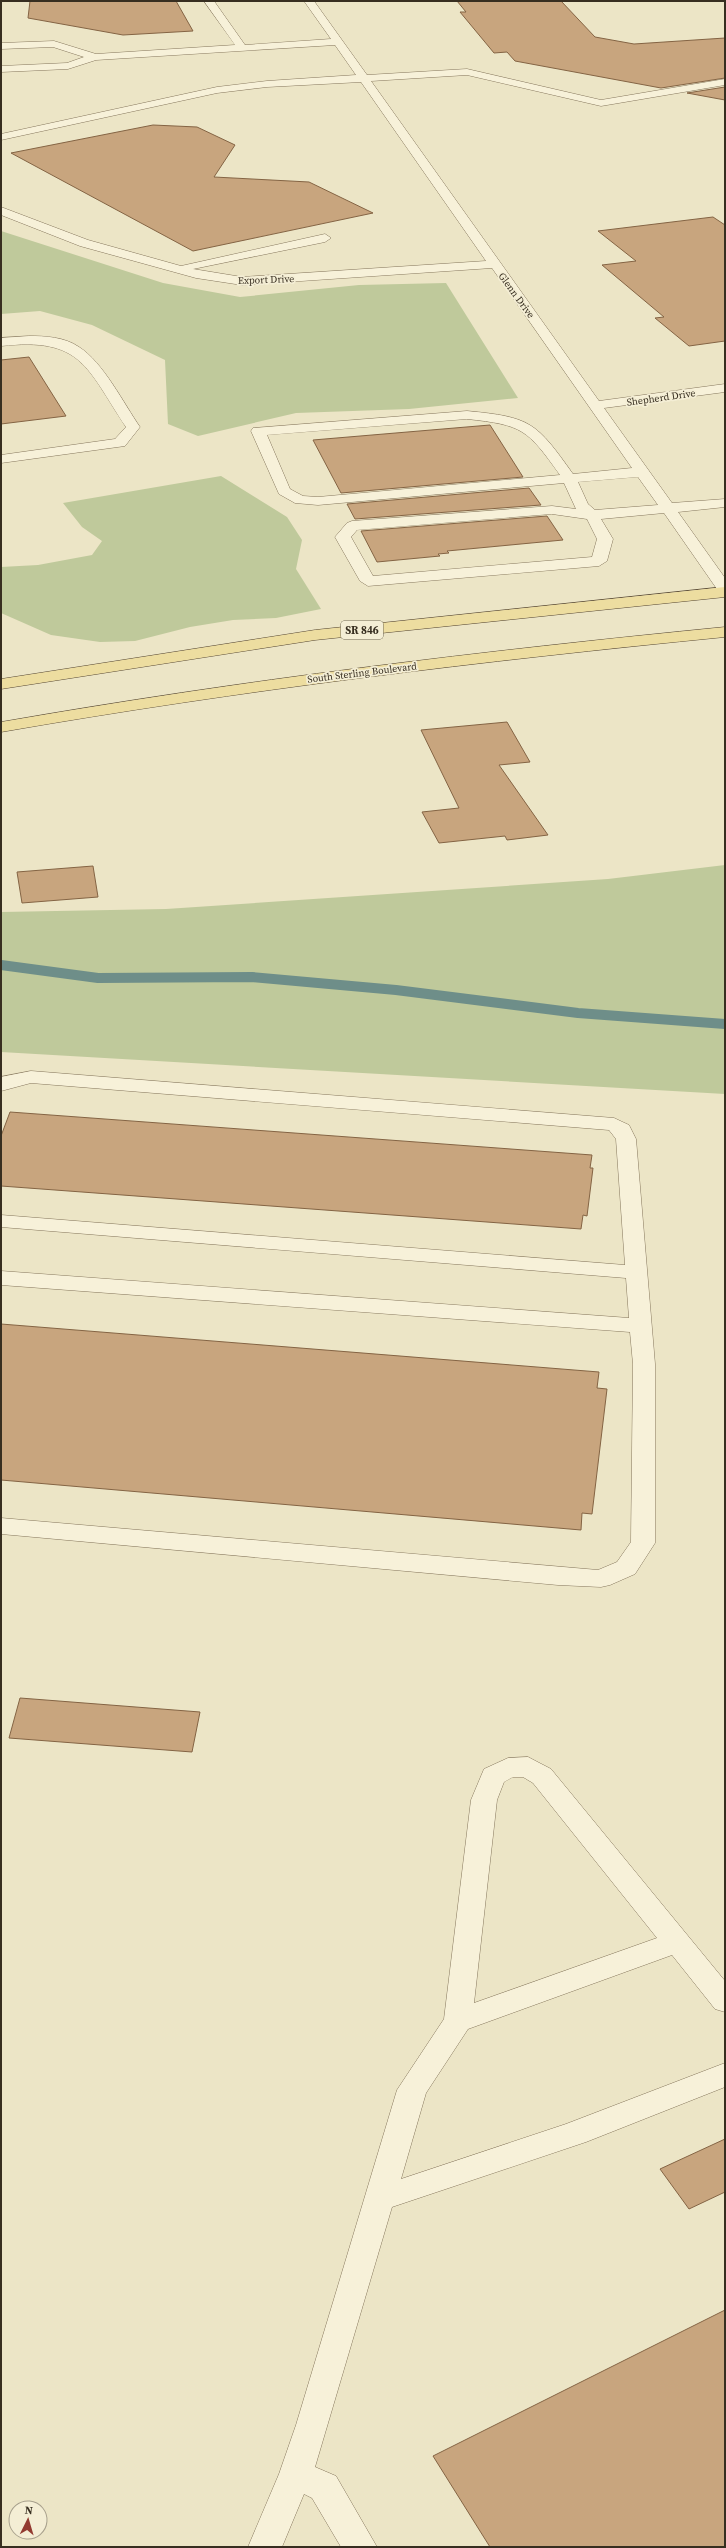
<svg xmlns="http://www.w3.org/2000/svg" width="726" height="2548" viewBox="0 0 726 2548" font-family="'Source Serif 4',serif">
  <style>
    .green { fill: #bfc99b }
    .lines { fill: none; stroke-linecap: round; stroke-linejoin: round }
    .stream { stroke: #6e8e89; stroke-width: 10 }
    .building { fill: #c8a57e; stroke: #846444 }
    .minor-casing { stroke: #86775d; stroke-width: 1 }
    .major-casing { stroke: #544531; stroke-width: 1 }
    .minor { fill: #f7f1d9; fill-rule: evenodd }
    .major { fill: #eddda0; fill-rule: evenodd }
    .labels { text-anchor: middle; stroke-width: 3.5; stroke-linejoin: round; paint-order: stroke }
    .far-street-label { font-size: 10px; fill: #372e20; stroke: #f4eed5 }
    .shield { fill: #f4eed5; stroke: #706856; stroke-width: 1 }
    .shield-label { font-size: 11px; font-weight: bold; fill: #372e20 }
  </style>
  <rect width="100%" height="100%" fill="#ece5c6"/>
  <path class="green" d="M 1,231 L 163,283 L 240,297 L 359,285 L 446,283 L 518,398 L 409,409 L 296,413 L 198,436 L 168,424 L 165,360 L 92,325 L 40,311 L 1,314 Z
    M 221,476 L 287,517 L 302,540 L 296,569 L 321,609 L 276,618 L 233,620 L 190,627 L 135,641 L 100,642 L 51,635 L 1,613 L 1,567 L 38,565 L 92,555 L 102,541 L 82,527 L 63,503 Z
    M 725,865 L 725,1094 L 1,1052 L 1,912 L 166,909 L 608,879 Z"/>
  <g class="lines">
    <path class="stream" d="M 1,965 L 98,978 L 252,977 L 396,990 L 578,1013 L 725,1024"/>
  </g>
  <path class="building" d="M 30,1 L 176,1 L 193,31 L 123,35 L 28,18 Z
    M 457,1 L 561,1 L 595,37 L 634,44 L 725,38 L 725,78 L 661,88 L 515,61 L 507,52 L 494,53 L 460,12 L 466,12 Z
    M 725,87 L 725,100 L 687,93 Z
    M 153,125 L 197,127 L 235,145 L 214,177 L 309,182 L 373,213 L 193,251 L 11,153 Z
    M 713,217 L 725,225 L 725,341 L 689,346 L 655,318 L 664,317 L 602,265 L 636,261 L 598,231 Z
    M 29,357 L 66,416 L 1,424 L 1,360 Z
    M 490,425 L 523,477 L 341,493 L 313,440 Z
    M 529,488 L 541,505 L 355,519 L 347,504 Z
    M 547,516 L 563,540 L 447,551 L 449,553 L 438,554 L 440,556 L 377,562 L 361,531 Z
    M 507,722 L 530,762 L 499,765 L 548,835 L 507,840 L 505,836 L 439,843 L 422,812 L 459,808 L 421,730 Z
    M 93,866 L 98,897 L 22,903 L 17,872 Z
    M 10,1112 L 592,1155 L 590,1168 L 593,1168 L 587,1216 L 583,1215 L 581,1229 L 1,1186 L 1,1136 Z
    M 1,1324 L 599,1372 L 597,1388 L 607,1389 L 592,1514 L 582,1513 L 581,1530 L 1,1480 Z
    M 20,1698 L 200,1712 L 192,1752 L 9,1738 Z
    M 725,2139 L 725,2192 L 689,2209 L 660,2169 Z
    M 725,2310 L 725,2547 L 490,2547 L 433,2456 Z"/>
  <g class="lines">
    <g class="minor-casing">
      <path id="minor" d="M 204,1 L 214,1 L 245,45 L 331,39 L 304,1 L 314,1 L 367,75 L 467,69 L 601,100 L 725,79 L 725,85 L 601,106 L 467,75 L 371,81 L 599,401 L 725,384 L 725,392 L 604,408 L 672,503 L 725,499 L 725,507 L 678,512 L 725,578 L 725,594 L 719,592 L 664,513 L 601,519 L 613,539 L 607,561 L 599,566 L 368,586 L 360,581 L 335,537 L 347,523 L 352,521 L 552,506 L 576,509 L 564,483 L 318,505 L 295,503 L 279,494 L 251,431 L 253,428 L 467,411 C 531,417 536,422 573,474 L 632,468 L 492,268 L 242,285 L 196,278 L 80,246 L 1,215 L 1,207 L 88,240 L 181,266 L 325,234 L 331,238 L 325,242 L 193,269 L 242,277 L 486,261 L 361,82 L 267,87 L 217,93 L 1,140 L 1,134 L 217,87 L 267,81 L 356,75 L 335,45 L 96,60 L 68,69 L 1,72 L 1,66 L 67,63 L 84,57 L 53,47 L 1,49 L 1,43 L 54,41 L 96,54 L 235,45 ZM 467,419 C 523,425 527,429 560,475 L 318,497 L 303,496 L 290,489 L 267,435 ZM 638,477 L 658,505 L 595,510 L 588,504 L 578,482 ZM 552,514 L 587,519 L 597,539 L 592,557 L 373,576 L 351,537 L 357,530 Z
        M 29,336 C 45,336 65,337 79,347 C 103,362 124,404 140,427 L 125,446 L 1,463 L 1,455 L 115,439 L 126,427 C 86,367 82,337 1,346 L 1,338 Z
        M 31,1071 L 614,1118 L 629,1125 L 636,1139 L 655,1364 L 655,1543 L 635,1574 L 610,1585 L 601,1587 L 558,1585 L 1,1534 L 1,1518 L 598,1570 L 617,1562 L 631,1542 L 633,1364 L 630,1332 L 1,1285 L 1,1271 L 629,1318 L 626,1278 L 1,1227 L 1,1215 L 625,1265 L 616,1139 L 609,1130 L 31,1083 L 1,1091 L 1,1077 Z
        M 528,1757 L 551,1769 L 725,1981 L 725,2012 L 715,2009 L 672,1955 L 468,2029 L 426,2093 L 401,2179 L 566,2124 L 725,2063 L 725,2087 L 586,2142 L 392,2207 L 315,2467 L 336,2476 L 377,2547 L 341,2547 L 312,2498 L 304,2494 L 282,2547 L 248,2547 L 279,2474 L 296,2425 L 397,2090 L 444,2019 L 471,1800 L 484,1769 L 508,1758 ZM 513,1777 L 523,1777 L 533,1783 L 657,1938 L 474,2003 L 497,1800 L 504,1782 Z"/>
    </g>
    <g class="major-casing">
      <path id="major" d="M 725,587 L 725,597 L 315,640 L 1,689 L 1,679 L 315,630 Z
        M 725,627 L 725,637 C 482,661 241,690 1,732 L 1,722 C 241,680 482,651 725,627 Z"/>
    </g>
    <use href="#minor" class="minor"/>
    <use href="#major" class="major"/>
  </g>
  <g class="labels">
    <g class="far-street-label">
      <text transform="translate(266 279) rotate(-2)" y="4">Export Drive</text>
      <text transform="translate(517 295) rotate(54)" y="4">Glenn Drive</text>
      <text transform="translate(661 397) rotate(-8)" y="4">Shepherd Drive</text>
      <text transform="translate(362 672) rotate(-7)" y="4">South Sterling Boulevard</text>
    </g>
    <rect class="shield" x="341" y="621" width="42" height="18" rx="3"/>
    <g class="shield-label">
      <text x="362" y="634">SR 846</text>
    </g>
  </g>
  <rect width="726" height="2548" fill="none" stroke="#372e20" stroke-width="4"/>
  <g transform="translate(28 2520) rotate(5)"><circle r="19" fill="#f4eed5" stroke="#a8a18d"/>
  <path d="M0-3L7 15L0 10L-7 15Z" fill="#923a30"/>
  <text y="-6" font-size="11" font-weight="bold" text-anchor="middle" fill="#372e20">N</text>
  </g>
</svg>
